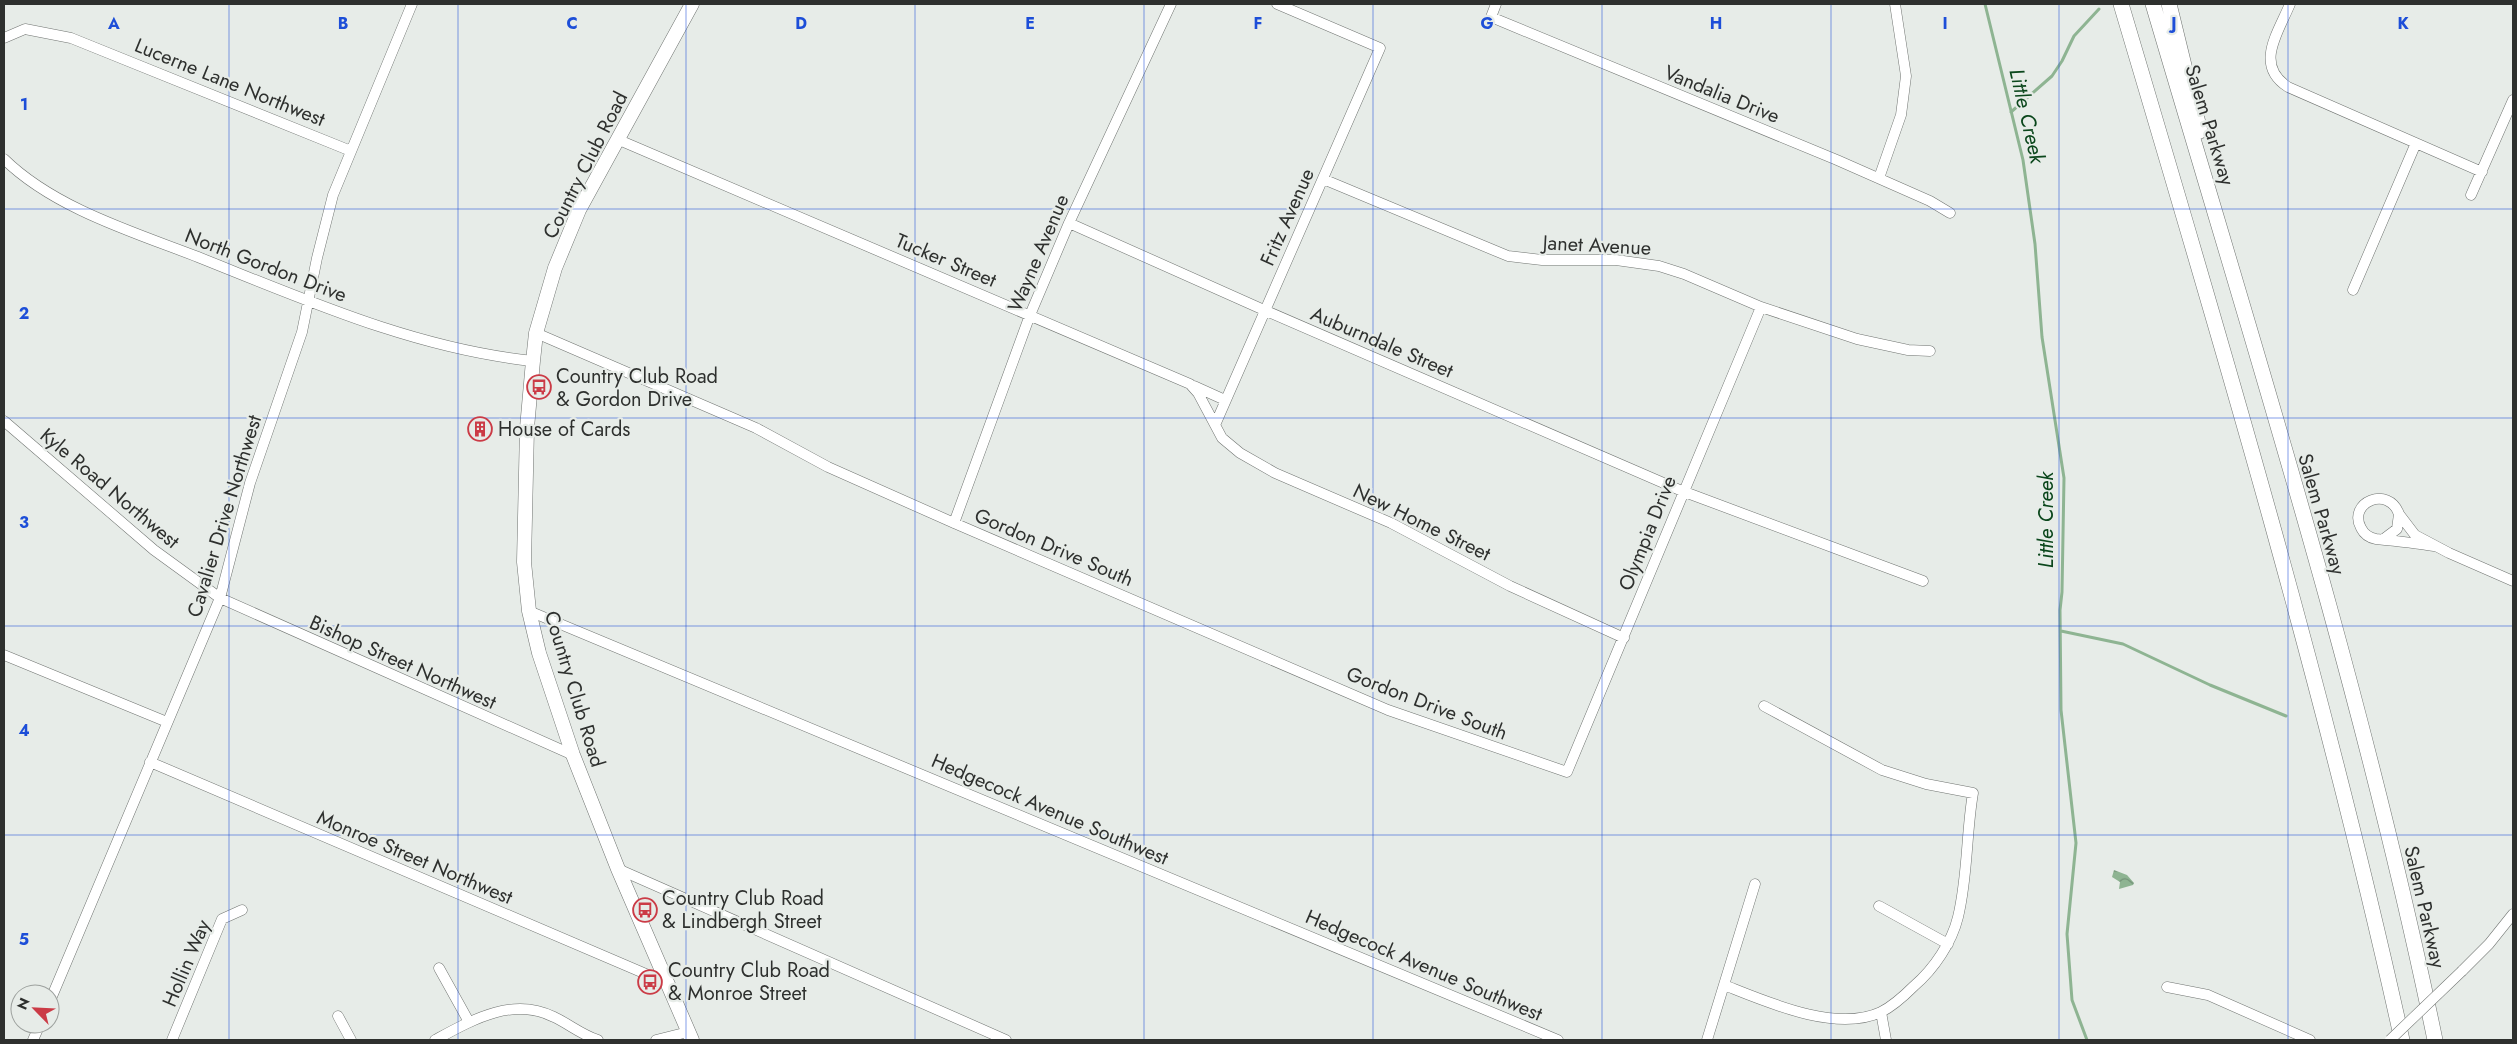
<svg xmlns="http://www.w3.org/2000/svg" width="2517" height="1044" viewBox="0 0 2517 1044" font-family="Jost,sans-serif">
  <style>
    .water { fill: url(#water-waves) }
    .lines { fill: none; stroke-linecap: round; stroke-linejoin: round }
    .stream { stroke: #8eb492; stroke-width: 3 }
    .minor-casing { stroke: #707471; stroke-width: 11 }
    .major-casing { stroke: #707471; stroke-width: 15 }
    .highway-casing { stroke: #707471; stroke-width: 16 }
    .minor { stroke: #fff; stroke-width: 10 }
    .major { stroke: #fff; stroke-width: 14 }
    .highway { stroke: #fff; stroke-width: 15 }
    .minor-bridge-casing { stroke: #707471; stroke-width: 11; stroke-linecap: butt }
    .minor-bridge { stroke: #fff; stroke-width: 10 }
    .grid { fill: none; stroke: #1d4ed8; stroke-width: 1; stroke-opacity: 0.55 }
    .labels { text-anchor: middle; stroke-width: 4.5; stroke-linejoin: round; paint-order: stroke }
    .street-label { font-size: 20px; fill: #2e302e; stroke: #e7ece8 }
    .poi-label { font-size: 20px; fill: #2e302e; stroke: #e7ece8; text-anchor: start }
    .water-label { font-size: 21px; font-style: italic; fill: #0b471c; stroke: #e7ece8 }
    .grid-label { font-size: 16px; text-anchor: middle; font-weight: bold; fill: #1d4ed8; stroke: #e7ece8; stroke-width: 4.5; stroke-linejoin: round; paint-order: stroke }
  </style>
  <defs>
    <pattern id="water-waves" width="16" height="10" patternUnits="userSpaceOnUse" patternTransform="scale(1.25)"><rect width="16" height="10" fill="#8eb492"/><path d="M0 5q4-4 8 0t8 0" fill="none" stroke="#749378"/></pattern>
  </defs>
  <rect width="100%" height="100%" fill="#e7ece8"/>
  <path class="water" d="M 2114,870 L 2127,875 L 2134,883 L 2133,885 L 2119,889 L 2120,882 L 2112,877 Z"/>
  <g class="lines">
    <path class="stream" d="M 1985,4 L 2023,160 L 2035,244 L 2042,337 L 2064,478 L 2062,592 L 2060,610 L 2061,710 L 2076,843 L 2067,934 L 2072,1000 L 2087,1040
      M 2011,112 L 2052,76 L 2062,61 L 2074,36 L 2099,9
      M 2061,631 L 2123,644 L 2210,685 L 2286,716"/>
    <g class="minor-casing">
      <path id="minor" d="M 1496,4 L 1491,17 L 1837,160 L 1930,201 L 1950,213
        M 2290,4 C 2278,33 2254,65 2288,87 L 2482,172
        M 4,38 L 25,29 L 71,38 L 351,151
        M 619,140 L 1190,384 L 1198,393 L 1222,438 L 1240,453 L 1275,473 L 1391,523 L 1510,586 L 1624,638
        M 4,159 C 54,208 133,232 198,257 C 306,300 416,349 533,361
        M 1879,178 L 1901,115 L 1906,76 L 1895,4
        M 1323,179 L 1508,256 L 1542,260 L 1616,260 L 1659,266 L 1684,274 L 1761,307 L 1857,339 L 1908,350 L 1930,351
        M 2471,195 L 2513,100
        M 1069,223 L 1264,310 L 1682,491 L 1923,581
        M 2353,290 L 2416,143
        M 536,333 L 756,428 L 828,467 L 954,523 L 1388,710 L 1567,772 L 1761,307
        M 1194,386 L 1225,400
        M 4,421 L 154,550 L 220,598 L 573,755
        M 1215,425 L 1380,48 L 1277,4
        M 2399,514 L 2415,535 L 2449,553 L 2513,581
        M 954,523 L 1030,315 L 1069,223 L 1171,4
        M 2385,538 L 2397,529 L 2399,514 C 2389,485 2347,502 2361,528 C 2364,534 2370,538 2376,539 C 2396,541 2415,543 2434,546
        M 529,611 L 1558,1040
        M 4,655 L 167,722
        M 150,762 L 667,983
        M 618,869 L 1006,1040
        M 1879,906 L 1948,944
        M 439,968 L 469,1022
        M 2462,971 L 2489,944 L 2513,914
        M 1724,985 C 1767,1002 1836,1033 1881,1012 C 1893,1006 1905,995 1914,986 C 1934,969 1952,942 1958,917 C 1968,876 1966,834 1973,793 L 1926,784 L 1882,770 L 1764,706
        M 2167,987 L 2208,995 L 2310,1040
        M 50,1001 L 220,598 L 250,483 L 302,332 L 317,258 L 333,195 L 412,4
        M 1881,1012 L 1886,1040
        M 338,1016 L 351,1040
        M 33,1040 L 40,1024
        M 172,1040 L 222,919 L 242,910
        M 435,1040 C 472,1020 513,996 554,1017 C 569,1024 582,1035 598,1040
        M 656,1040 L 688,1032
        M 1707,1040 L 1755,884"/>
    </g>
    <g class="major-casing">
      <path id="major" d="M 692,4 L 579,210 L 555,268 L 536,333 L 533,361 L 527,428 L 524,562 L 529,611 L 539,653 L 573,755 L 618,869 L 692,1040"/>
    </g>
    <g class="highway-casing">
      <path id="highway" d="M 2121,4 C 2223,347 2325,691 2402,1040
        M 2153,4 C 2254,347 2363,690 2435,1040
        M 2169,4 L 2200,131"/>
    </g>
    <use href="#minor" class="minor"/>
    <use href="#major" class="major"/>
    <use href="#highway" class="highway"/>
    <g class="minor-bridge-casing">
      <path id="minor-bridge" d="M 2390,1040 L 2462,971"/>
    </g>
    <use href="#minor-bridge" class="minor-bridge"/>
  </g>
  <path class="grid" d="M 229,4 L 229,1040M 458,4 L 458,1040M 686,4 L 686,1040M 915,4 L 915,1040M 1144,4 L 1144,1040M 1373,4 L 1373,1040M 1602,4 L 1602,1040M 1831,4 L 1831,1040M 2059,4 L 2059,1040M 2288,4 L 2288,1040M 4,209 L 2513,209M 4,418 L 2513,418M 4,626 L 2513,626M 4,835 L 2513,835"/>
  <defs>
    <g id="bus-ring" transform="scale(1.25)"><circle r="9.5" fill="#e7ece8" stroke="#cb3b46" stroke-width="1.5"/><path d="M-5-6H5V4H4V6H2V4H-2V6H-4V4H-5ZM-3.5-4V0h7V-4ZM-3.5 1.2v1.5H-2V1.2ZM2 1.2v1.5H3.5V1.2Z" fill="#cb3b46"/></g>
    <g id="building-ring" transform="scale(1.25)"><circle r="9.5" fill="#e7ece8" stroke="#cb3b46" stroke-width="1.5"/><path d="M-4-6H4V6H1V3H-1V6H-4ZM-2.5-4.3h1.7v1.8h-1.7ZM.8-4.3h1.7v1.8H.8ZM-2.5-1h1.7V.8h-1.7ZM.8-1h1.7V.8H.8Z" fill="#cb3b46"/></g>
  </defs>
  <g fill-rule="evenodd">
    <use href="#bus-ring" x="539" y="387"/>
    <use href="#building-ring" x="480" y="429"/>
    <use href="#bus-ring" x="645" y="910"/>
    <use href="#bus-ring" x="650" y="982"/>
  </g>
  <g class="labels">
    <g class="street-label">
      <text transform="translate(230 82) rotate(22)" y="7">Lucerne Lane Northwest</text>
      <text transform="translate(1722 94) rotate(22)" y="7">Vandalia Drive</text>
      <text transform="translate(2210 125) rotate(73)" y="7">Salem Parkway</text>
      <text transform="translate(585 165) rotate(-63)" y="7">Country Club Road</text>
      <text transform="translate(1287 217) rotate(-66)" y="7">Fritz Avenue</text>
      <text transform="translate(1597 245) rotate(3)" y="7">Janet Avenue</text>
      <text transform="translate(1038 253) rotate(-67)" y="7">Wayne Avenue</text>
      <text transform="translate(946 260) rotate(23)" y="7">Tucker Street</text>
      <text transform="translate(266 265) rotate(21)" y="7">North Gordon Drive</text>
      <text transform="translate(1382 342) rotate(23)" y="7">Auburndale Street</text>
      <text transform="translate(110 488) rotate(40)" y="7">Kyle Road Northwest</text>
      <text transform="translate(2322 514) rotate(74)" y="7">Salem Parkway</text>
      <text transform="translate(224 516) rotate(-73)" y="7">Cavalier Drive Northwest</text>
      <text transform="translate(1422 522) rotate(26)" y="7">New Home Street</text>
      <text transform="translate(1647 533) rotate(-68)" y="7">Olympia Drive</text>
      <text transform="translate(1054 547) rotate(23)" y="7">Gordon Drive South</text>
      <text transform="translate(403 662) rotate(24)" y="7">Bishop Street Northwest</text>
      <text transform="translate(575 689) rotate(73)" y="7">Country Club Road</text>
      <text transform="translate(1427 703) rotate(21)" y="7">Gordon Drive South</text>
      <text transform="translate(1050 809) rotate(23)" y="7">Hedgecock Avenue Southwest</text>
      <text transform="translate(415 857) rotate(23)" y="7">Monroe Street Northwest</text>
      <text transform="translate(2425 907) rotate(77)" y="7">Salem Parkway</text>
      <text transform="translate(186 963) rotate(-67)" y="7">Hollin Way</text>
      <text transform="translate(1424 965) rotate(23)" y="7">Hedgecock Avenue Southwest</text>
    </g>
    <g class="poi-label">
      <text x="556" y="383">Country Club Road<tspan x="556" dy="23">&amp; Gordon Drive</tspan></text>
      <text x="498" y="436">House of Cards</text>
      <text x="662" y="905">Country Club Road<tspan x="662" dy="23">&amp; Lindbergh Street</tspan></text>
      <text x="668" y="977">Country Club Road<tspan x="668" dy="23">&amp; Monroe Street</tspan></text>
    </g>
    <g class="water-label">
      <text transform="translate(2027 116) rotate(77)" y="7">Little Creek</text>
      <text transform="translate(2046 520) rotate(-90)" y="7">Little Creek</text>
    </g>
  </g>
  <g class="grid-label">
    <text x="114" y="29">A</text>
    <text x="343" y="29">B</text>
    <text x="572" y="29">C</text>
    <text x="801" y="29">D</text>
    <text x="1030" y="29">E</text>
    <text x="1258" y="29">F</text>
    <text x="1487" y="29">G</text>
    <text x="1716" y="29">H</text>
    <text x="1945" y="29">I</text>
    <text x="2174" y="29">J</text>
    <text x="2403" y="29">K</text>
    <text x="24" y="110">1</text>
    <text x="24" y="319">2</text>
    <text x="24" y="528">3</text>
    <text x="24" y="736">4</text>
    <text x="24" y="945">5</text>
  </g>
  <rect width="2517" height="1044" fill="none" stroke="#2e302e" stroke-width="10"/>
  <g transform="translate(35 1009) rotate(294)"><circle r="24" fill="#e7ece8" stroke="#9da19e"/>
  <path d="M0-4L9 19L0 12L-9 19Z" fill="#cb3b46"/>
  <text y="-8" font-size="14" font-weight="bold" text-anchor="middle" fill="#2e302e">N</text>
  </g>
</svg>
